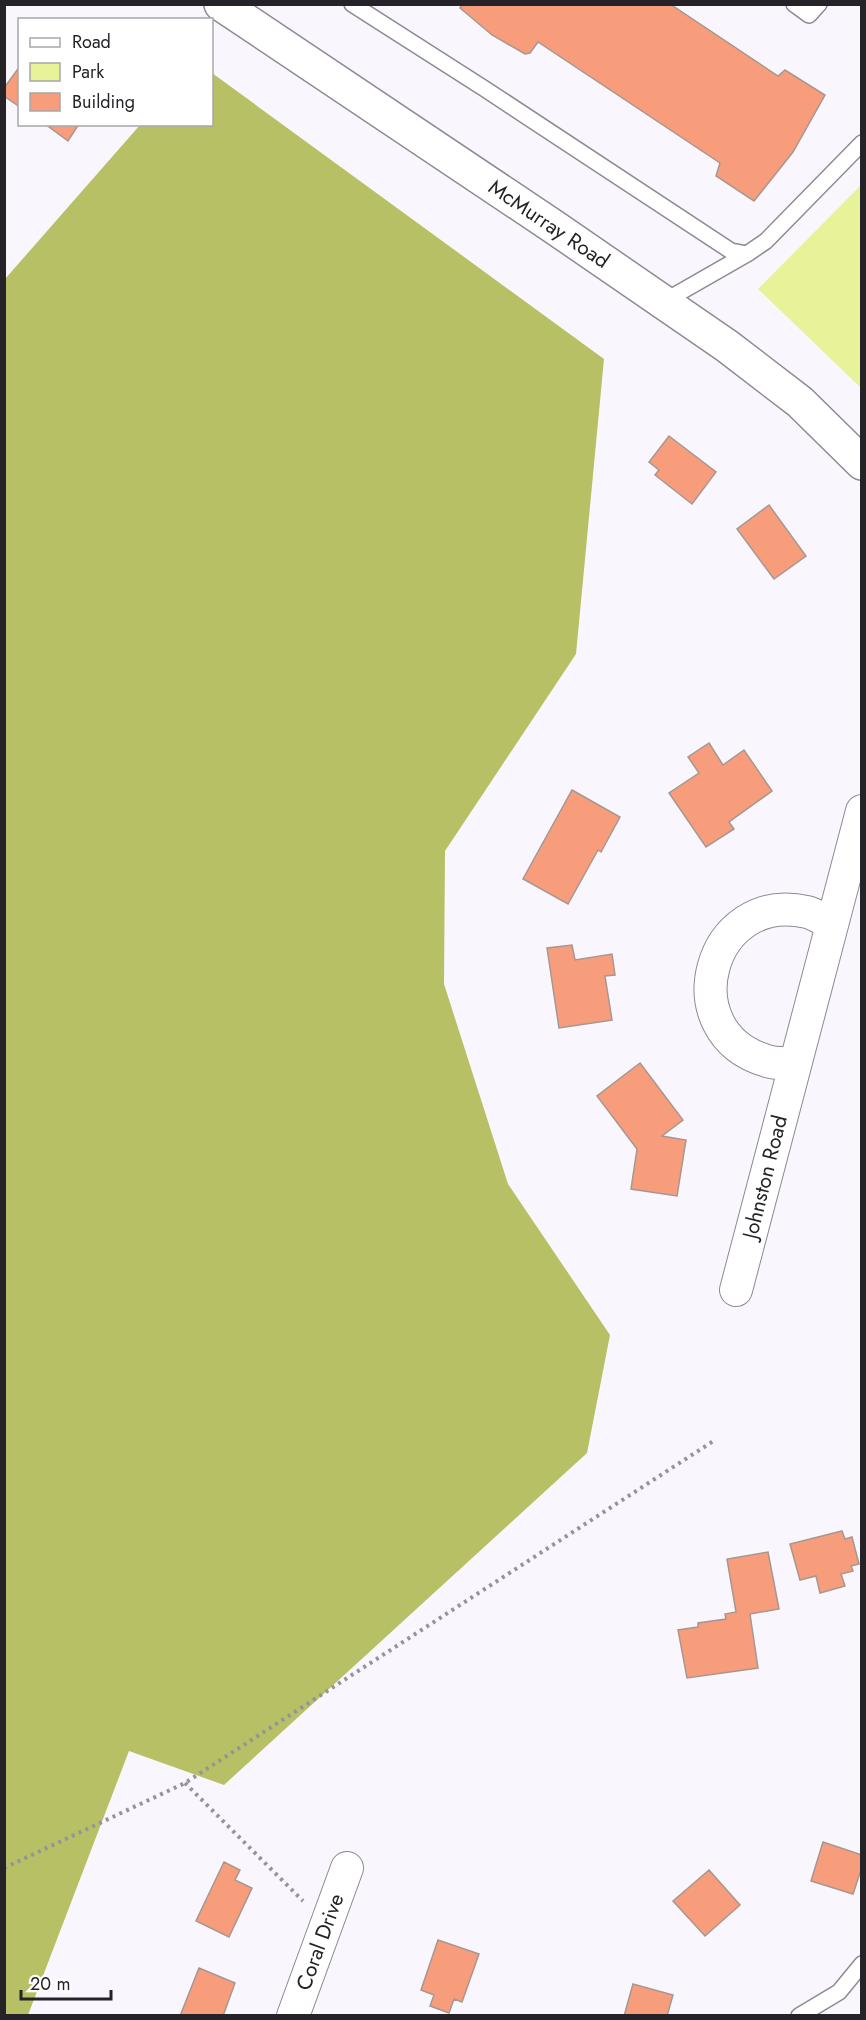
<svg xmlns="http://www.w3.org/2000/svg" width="866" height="2020" viewBox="0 0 866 2020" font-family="Jost,sans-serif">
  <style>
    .green { fill: #e8f399 }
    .forest { fill: #b7c064 }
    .building { fill: #f79d7c; stroke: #a69791; stroke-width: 1.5 }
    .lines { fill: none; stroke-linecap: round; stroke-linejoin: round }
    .lane-casing { stroke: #8f8895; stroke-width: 18 }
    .street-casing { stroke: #8f8895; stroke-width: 34 }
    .secondary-casing { stroke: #8f8895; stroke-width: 36 }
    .path { stroke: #969399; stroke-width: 4; stroke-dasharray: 3 4.5; stroke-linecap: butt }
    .lane { stroke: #fff; stroke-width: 15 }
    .street { stroke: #fff; stroke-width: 32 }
    .secondary { stroke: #fff; stroke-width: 33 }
    .labels { text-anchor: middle; stroke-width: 6; stroke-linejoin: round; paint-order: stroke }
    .street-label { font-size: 21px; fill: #252328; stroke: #fff }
  </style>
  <rect width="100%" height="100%" fill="#faf6fe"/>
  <path class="green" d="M 861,185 L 861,388 L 758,289 Z"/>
  <path class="forest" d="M 212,73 L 604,359 L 576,654 L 445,851 L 444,984 L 508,1184 L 610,1335 L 587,1453 L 224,1785 L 129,1751 L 28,2015 L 5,2015 L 5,279 L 140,125 L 212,124 Z"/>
  <path class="building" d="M 463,4 L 670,4 L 778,76 L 785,70 L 825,95 L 793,152 L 754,201 L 716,176 L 720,163 L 538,42 L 530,53 L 525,54 L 492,35 L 460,8 Z
    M 20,66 L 20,107 L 4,96 L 4,88 Z
    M 45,124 L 79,124 L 68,141 Z
    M 669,436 L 716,472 L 692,504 L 655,475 L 659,470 L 649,462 Z
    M 769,505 L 806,556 L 774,579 L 737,529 Z
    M 709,743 L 723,765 L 744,750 L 772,791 L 729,822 L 734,829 L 706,847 L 669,793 L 699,773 L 688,757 Z
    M 572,790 L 620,817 L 601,852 L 598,850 L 568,904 L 523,879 Z
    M 572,945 L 575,960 L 612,954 L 615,975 L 605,976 L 612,1020 L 559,1028 L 547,948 Z
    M 640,1063 L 683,1120 L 662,1136 L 686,1140 L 677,1196 L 631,1189 L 637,1149 L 597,1096 Z
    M 842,1531 L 845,1539 L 852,1537 L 859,1564 L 851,1566 L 853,1571 L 841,1574 L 845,1586 L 820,1593 L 816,1576 L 800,1580 L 790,1544 Z
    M 768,1552 L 779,1609 L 750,1614 L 758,1668 L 687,1678 L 678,1630 L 698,1627 L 698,1623 L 726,1619 L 725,1614 L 736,1612 L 727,1559 Z
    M 823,1842 L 862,1855 L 862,1867 L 853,1894 L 811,1881 Z
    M 224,1862 L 240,1870 L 235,1880 L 252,1888 L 229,1937 L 196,1921 Z
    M 709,1870 L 740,1905 L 705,1936 L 673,1901 Z
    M 438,1940 L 479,1954 L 462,2002 L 454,1999 L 449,2013 L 430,2006 L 434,1995 L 421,1990 Z
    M 199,1968 L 235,1983 L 223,2016 L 180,2016 Z
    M 633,1984 L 673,1995 L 667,2016 L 624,2016 Z"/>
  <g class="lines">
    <g class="lane-casing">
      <path id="lane" d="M 352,4 L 485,89 L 731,251 L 747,254 L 766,241 L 862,143
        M 794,4 L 809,15 L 819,4
        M 663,302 L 747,254
        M 799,2016 L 839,1992 L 862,1964"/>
    </g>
    <g class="street-casing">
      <path id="street" d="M 794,1063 C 785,1063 775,1064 767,1061 C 670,1033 708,889 807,912 C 815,914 824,920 832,924
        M 736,1290 L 862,811
        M 293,2016 L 347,1868"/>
    </g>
    <g class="secondary-casing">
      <path id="secondary" d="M 221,4 L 554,227 L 727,346 L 800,402 L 862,463"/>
    </g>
    <path class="path" d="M 185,1783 L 303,1901
      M 4,1868 L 185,1783 L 715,1440"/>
    <use href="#lane" class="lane"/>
    <use href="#street" class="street"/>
    <use href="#secondary" class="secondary"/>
  </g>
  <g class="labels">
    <g class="street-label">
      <text transform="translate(549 224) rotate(34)" y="7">McMurray Road</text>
      <text transform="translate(765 1177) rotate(-76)" y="7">Johnston Road</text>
      <text transform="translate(320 1942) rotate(-70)" y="7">Coral Drive</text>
    </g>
  </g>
  <rect width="866" height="2020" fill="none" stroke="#252328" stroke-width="12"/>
  <rect x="18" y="18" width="195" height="108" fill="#ffffff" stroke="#a8a7a9" stroke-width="1.5"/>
  <rect x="30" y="38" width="30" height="9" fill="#ffffff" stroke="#a8a7a9" stroke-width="1.5"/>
  <text x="72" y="48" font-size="18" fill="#252328">Road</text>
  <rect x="30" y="63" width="30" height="18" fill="#e8f399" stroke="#a8a7a9" stroke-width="1.5"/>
  <text x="72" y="78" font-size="18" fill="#252328">Park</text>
  <rect x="30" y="93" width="30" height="18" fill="#f79d7c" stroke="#a8a7a9" stroke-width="1.5"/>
  <text x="72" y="108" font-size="18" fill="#252328">Building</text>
  <path d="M21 1990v9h90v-9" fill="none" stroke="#252328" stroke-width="3"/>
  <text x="30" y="1990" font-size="18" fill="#252328" stroke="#ffffff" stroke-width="4.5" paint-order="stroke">20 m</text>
</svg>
